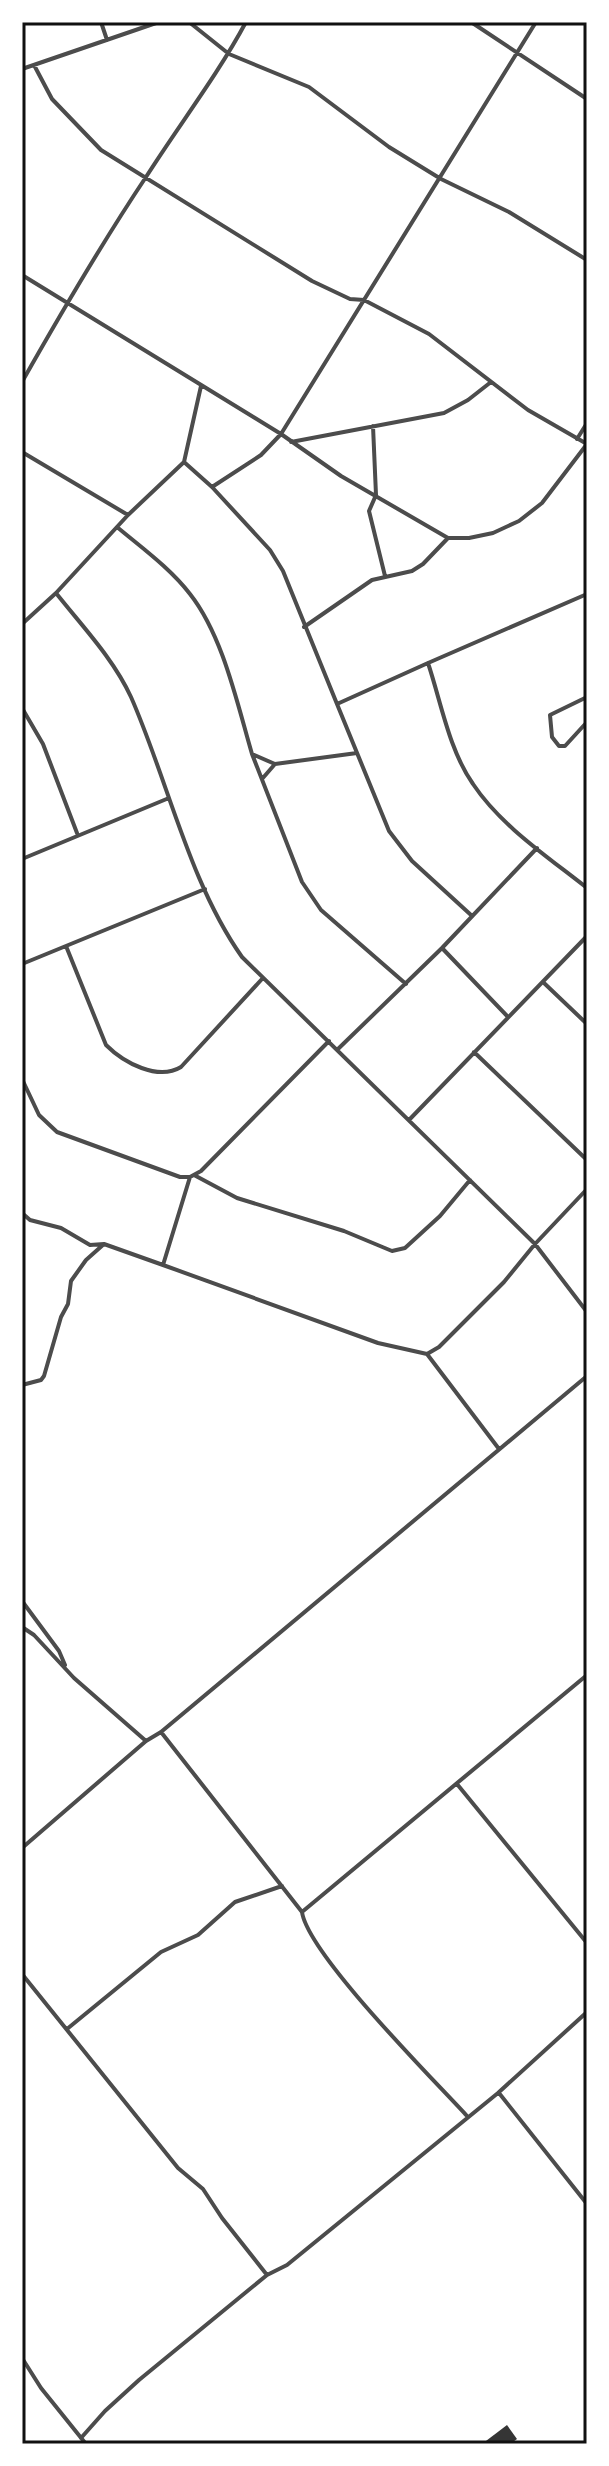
<svg xmlns="http://www.w3.org/2000/svg" width="609" height="2466" viewBox="0 0 609 2466" font-family="Poppins,sans-serif">
  <style>
    .building { fill: #353535 }
    .lines { fill: none; stroke-linecap: round; stroke-linejoin: round }
    .minor { stroke: #4c4c4c; stroke-width: 4 }
    .neatline { fill: none; stroke: #111; stroke-width: 3 }
  </style>
  <rect width="100%" height="100%" fill="#fff"/>
  <path class="building" d="M 507,2425 L 517,2439 L 510,2444 L 482,2444 Z"/>
  <g class="lines">
    <path class="minor" d="M 101,22 L 107,40
      M 189,22 L 229,54 L 309,87 L 389,147 L 441,179 L 509,212 L 587,260
      M 471,22 L 587,99
      M 34,65 L 52,99 L 101,150 L 312,281 L 350,299 L 364,300 L 429,334 L 528,410 L 587,444
      M 22,69 L 159,22
      M 22,275 L 281,434 L 341,476 L 448,538 L 469,538 L 493,533 L 519,521 L 542,503 L 587,444
      M 22,382 C 61,313 102,243 146,177 C 179,125 217,76 246,22
      M 373,426 L 376,495 L 369,511 L 385,576
      M 577,439 L 587,423
      M 291,442 L 444,413 L 468,400 L 491,382
      M 22,452 L 128,515
      M 184,462 L 201,386
      M 212,487 L 261,455 L 281,434 L 536,22
      M 117,527 C 142,548 170,568 190,594 C 223,636 237,703 252,754
      M 22,624 L 56,593
      M 304,627 L 372,580 L 412,571 L 423,564 L 448,538
      M 428,663 L 587,594
      M 587,697 L 550,715 L 552,737 L 559,746 L 565,746 L 587,722
      M 337,704 L 389,831 L 412,861 L 471,915
      M 22,708 L 43,744 L 77,833
      M 357,753 L 275,764 L 252,754 L 302,882 L 321,910 L 406,984
      M 262,779 L 275,764
      M 22,859 L 169,798
      M 587,888 C 548,857 501,826 473,784 C 449,750 441,702 428,663 L 337,704 L 283,571 L 270,550 L 212,487 L 184,462 L 128,515 L 56,593 C 82,626 113,658 131,697 C 168,781 189,882 242,957 L 535,1244 L 587,1189
      M 66,946 L 106,1045 C 124,1063 158,1081 181,1067 L 262,979
      M 442,948 L 508,1017
      M 22,964 L 205,889
      M 544,983 L 587,1024
      M 338,1049 L 442,948 L 537,848
      M 474,1052 L 587,1160
      M 22,1079 L 39,1115 L 57,1132 L 180,1177 L 190,1177 L 201,1171 L 329,1041
      M 409,1120 L 587,936
      M 194,1175 L 237,1198 L 344,1231 L 392,1251 L 405,1248 L 440,1216 L 470,1180
      M 190,1177 L 163,1265 L 378,1343 L 427,1354 L 439,1347 L 504,1282 L 535,1244 L 587,1312
      M 22,1213 L 30,1220 L 61,1228 L 90,1245 L 104,1244 L 163,1265
      M 427,1354 L 499,1449
      M 22,1385 L 41,1380 L 44,1376 L 61,1317 L 68,1304 L 71,1281 L 86,1260 L 104,1244
      M 22,1601 L 59,1651 L 65,1665
      M 22,1627 L 34,1635 L 74,1678 L 146,1741
      M 161,1732 L 302,1912 L 587,1675
      M 457,1784 L 587,1943
      M 22,1848 L 146,1741 L 161,1732 L 587,1376
      M 302,1912 C 308,1954 433,2079 467,2116
      M 22,1974 L 178,2168 L 203,2189 L 222,2218 L 267,2275
      M 67,2029 L 161,1952 L 198,1935 L 235,1902 L 282,1886
      M 499,2093 L 587,2204
      M 22,2358 L 41,2388 L 86,2444
      M 81,2438 L 105,2411 L 139,2380 L 267,2275 L 287,2265 L 498,2093 L 587,2012"/>
  </g>
  <rect width="609" height="2466" fill="none" stroke="#ffffff" stroke-width="48"/>
  <rect x="24" y="24" width="561" height="2418" class="neatline"/>
</svg>
